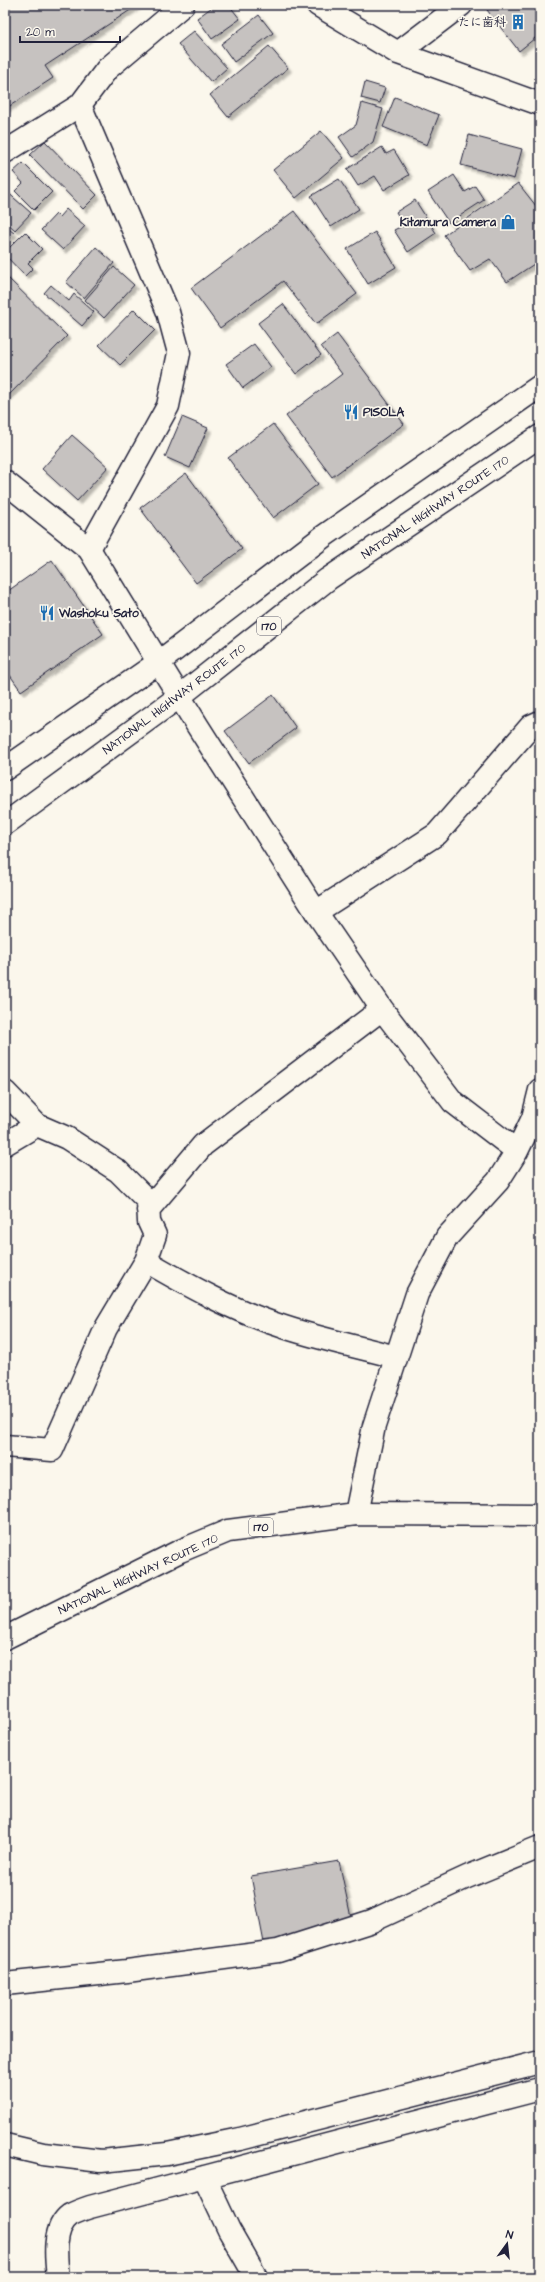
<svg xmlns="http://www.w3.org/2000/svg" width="545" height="2282" viewBox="0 0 545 2282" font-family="'Architects Daughter','Klee One',sans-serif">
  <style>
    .building { fill: #c6c2c0; stroke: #22223b; filter: url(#shadow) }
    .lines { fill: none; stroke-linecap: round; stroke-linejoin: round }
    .minor-casing { stroke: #22223b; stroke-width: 25 }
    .tertiary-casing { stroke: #22223b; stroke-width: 25 }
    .trunk-casing { stroke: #22223b; stroke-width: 25 }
    .minor { stroke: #fbf7ec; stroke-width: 22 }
    .tertiary { stroke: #fbf7ec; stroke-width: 22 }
    .trunk { stroke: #fbf7ec; stroke-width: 22 }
    .labels { text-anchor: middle; stroke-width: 3.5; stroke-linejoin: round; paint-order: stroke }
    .shield { fill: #fbf7ec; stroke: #636270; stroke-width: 1 }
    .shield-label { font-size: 11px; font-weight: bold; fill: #22223b }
    .poi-label { font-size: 12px; font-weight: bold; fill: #22223b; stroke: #fbf7ec; text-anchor: end }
    .street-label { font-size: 12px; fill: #22223b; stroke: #fbf7ec }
  </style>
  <defs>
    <filter id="shadow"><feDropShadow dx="3.5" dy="3.5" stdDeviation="1" flood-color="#0004"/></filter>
  </defs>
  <rect width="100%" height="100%" fill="#fbf7ec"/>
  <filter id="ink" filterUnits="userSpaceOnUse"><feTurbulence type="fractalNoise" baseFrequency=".025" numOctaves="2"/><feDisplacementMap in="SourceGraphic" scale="8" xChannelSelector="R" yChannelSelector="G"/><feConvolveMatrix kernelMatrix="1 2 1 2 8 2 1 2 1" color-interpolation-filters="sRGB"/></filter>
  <g filter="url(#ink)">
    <path class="building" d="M 5,5 L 138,5 L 45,66 L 53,78 L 5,109 Z
      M 215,5 L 229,5 L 240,19 L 212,39 L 197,18 Z
      M 493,5 L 540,5 L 540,34 L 519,51 L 487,10 Z
      M 259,15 L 273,33 L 234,62 L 221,44 Z
      M 194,31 L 227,68 L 211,82 L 178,44 Z
      M 269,46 L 288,68 L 228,117 L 210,95 Z
      M 365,82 L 385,88 L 380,103 L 361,98 Z
      M 395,97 L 439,115 L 427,145 L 383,127 Z
      M 362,103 L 383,109 L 373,142 L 353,157 L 339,137 L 356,125 Z
      M 321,131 L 344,158 L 296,198 L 273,170 Z
      M 469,135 L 522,149 L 514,179 L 461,165 Z
      M 45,141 L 97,195 L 83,209 L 30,155 Z
      M 382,147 L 386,154 L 394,150 L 409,175 L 384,190 L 375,176 L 358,186 L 347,169 Z
      M 23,163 L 52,192 L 34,210 L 15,191 L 23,183 L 13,172 Z
      M 454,175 L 465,192 L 475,186 L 484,200 L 449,223 L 428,192 Z
      M 339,179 L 359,209 L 331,227 L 311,196 Z
      M 518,183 L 540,211 L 540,260 L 507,282 L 490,259 L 470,271 L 444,235 Z
      M 5,190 L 31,213 L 15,230 L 5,221 Z
      M 415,200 L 436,233 L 408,252 L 394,230 L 404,225 L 396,212 Z
      M 66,209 L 85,226 L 63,250 L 41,230 L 56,214 L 59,217 Z
      M 294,211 L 357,294 L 316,324 L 283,281 L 220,328 L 191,288 Z
      M 5,226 L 14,233 L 5,242 Z
      M 25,232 L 42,249 L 28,263 L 33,268 L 25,276 L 5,255 L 5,252 Z
      M 375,232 L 396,267 L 368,284 L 347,249 Z
      M 96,247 L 114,263 L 84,298 L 66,282 Z
      M 114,267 L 134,285 L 104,318 L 85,300 Z
      M 5,275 L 67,336 L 5,399 Z
      M 51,285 L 69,301 L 74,294 L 94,312 L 82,326 L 44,293 Z
      M 283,304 L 321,355 L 296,374 L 258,323 Z
      M 134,309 L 155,330 L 120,365 L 99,345 Z
      M 337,334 L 404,424 L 332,477 L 286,416 L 342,374 L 321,346 Z
      M 254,344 L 271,367 L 243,388 L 226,364 Z
      M 182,417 L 208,428 L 190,468 L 165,457 Z
      M 273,424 L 318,484 L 273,518 L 228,458 Z
      M 72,435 L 108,467 L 77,501 L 42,469 Z
      M 186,473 L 242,549 L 196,583 L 140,508 Z
      M 52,560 L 103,634 L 21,691 L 5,668 L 5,593 Z
      M 273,695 L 296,728 L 249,763 L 225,731 Z
      M 339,1861 L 353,1927 L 265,1948 L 251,1876 Z"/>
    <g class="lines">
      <g class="minor-casing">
        <path id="minor" d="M 80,105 L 168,312 L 179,353 L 168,406 L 89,549
          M 316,912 L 382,1009 L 453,1102 L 517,1151 L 498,1181 L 447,1237 L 417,1294 L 374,1426 L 356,1514
          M 5,1092 L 37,1125
          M 5,1144 L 37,1125 L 67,1138 L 118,1171 L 148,1201 L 149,1222 L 155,1235 L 146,1261 C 189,1286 236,1312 284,1327 C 320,1339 359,1347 396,1357
          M 517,1151 L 533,1118 L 540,1090
          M 148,1210 L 203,1145 L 382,1009
          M 5,1446 L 52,1450 L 106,1328 L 146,1261
          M 5,1984 L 127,1971 L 278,1951 L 372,1921 L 467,1877 L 540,1847
          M 204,2177 L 229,2230 L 256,2277
          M 58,2277 C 56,2259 52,2228 70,2215 C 76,2212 84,2209 90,2207 L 540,2089"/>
      </g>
      <g class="tertiary-casing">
        <path id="tertiary" d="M 318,5 L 398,53 L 540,104
          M 398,53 L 461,5
          M 5,152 L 80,105 L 107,69 L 183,5
          M 5,482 L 89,549 L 197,725 L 316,912 L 437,834 L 531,726 L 540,722
          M 5,2145 L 43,2154 L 101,2161 L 167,2154 L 240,2139 L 540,2062"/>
      </g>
      <g class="trunk-casing">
        <path id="trunk" d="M 5,769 L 159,662 L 324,536 L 540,386
          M 5,824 L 180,696 L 328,579 L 540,436
          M 5,1638 L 180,1551 L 228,1531 L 356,1514 L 540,1515"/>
      </g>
      <use href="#minor" class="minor"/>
      <use href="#tertiary" class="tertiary"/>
      <use href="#trunk" class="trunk"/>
    </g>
  </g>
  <defs>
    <g id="building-bare" transform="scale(1.2)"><path d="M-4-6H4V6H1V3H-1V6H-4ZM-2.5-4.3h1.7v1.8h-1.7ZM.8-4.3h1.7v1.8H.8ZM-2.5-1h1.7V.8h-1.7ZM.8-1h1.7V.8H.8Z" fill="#1f6fb2" stroke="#fbf7ec" stroke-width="2.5" paint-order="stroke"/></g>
    <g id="shop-bare" transform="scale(1.2)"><path d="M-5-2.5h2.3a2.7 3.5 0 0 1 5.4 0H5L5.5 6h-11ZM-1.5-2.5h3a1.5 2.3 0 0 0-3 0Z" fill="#1f6fb2" stroke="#fbf7ec" stroke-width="2.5" paint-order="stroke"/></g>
    <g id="restaurant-bare" transform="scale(1.2)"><path d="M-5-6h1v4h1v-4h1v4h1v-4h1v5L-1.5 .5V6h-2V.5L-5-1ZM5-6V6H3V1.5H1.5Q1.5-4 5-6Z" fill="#1f6fb2" stroke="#fbf7ec" stroke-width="2.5" paint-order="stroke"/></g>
  </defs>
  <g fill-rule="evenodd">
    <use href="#building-bare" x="518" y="22"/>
    <use href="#shop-bare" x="508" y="222"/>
    <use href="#restaurant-bare" x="351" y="412"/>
    <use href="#restaurant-bare" x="47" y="613"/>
  </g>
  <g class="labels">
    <g class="shield">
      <rect x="257" y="617" width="24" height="18" rx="3"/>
      <rect x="249" y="1518" width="24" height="18" rx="3"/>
    </g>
    <g class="shield-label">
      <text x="269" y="630">170</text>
      <text x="261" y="1531">170</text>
    </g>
    <g class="poi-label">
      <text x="506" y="26">たに歯科</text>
      <text x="496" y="226">Kitamura Camera</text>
      <text x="363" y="416" text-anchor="start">PISOLA</text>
      <text x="59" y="617" text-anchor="start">Washoku Sato</text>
    </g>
    <g class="street-label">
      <text transform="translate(435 507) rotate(-34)" y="4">NATIONAL HIGHWAY ROUTE 170</text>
      <text transform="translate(174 699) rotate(-37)" y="4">NATIONAL HIGHWAY ROUTE 170</text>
      <text transform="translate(138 1574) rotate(-25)" y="4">NATIONAL HIGHWAY ROUTE 170</text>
    </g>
  </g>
  <rect width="545" height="2282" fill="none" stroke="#fbf7ec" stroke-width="20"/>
  <rect x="10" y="10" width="525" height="2262" fill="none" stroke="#22223b" stroke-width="1.5" filter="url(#ink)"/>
  <g transform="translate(507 2244) rotate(15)" stroke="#fbf7ec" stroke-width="3" paint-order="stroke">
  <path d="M0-3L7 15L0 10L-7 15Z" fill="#22223b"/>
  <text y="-6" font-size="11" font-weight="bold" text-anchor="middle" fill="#22223b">N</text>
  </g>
  <path d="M20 36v6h100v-6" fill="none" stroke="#22223b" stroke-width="2"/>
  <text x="26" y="36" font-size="12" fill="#22223b" stroke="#fbf7ec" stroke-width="3" paint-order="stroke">20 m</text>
</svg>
